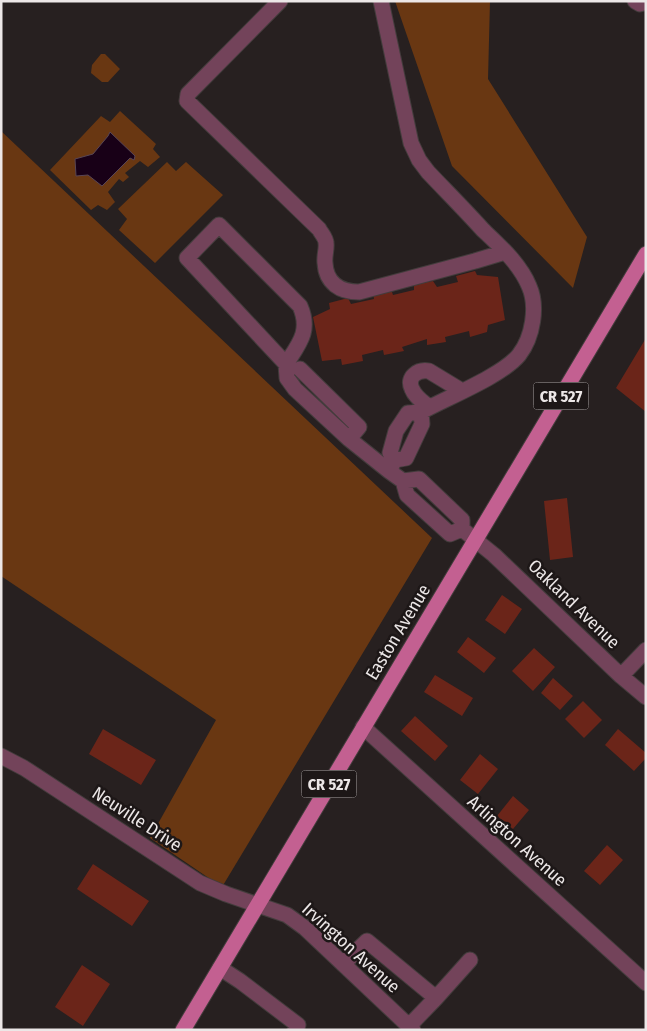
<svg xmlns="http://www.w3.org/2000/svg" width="647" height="1031" viewBox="0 0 647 1031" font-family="'Fira Sans Condensed',sans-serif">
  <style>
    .green { fill: #693712 }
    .water { fill: #180017; stroke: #584555 }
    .building { fill: #6b2519 }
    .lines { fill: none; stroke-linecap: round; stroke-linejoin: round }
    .minor-casing { stroke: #433c3c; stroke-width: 17 }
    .major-casing { stroke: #433c3c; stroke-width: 17 }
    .minor { stroke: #73435a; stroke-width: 15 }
    .major { stroke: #c36091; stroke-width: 15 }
    .labels { text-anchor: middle; stroke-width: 5; stroke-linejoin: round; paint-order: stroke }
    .shield { fill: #1d1717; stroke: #aea9a9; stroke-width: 1 }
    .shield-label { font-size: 16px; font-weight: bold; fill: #ece7e7 }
    .street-label { font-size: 18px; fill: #ece7e7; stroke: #1d1717 }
  </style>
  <rect width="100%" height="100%" fill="#272020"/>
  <path class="green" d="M 395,1 L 490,1 L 488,79 L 587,237 L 573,288 L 452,166 Z
    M 101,54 L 105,54 L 120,69 L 108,82 L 102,82 L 91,73 L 92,65 Z
    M 120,111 L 156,144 L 153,149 L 160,157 L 148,167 L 140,161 L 125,173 L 129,177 L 123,182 L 119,179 L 108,192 L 115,202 L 107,210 L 98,205 L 91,210 L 50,170 L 101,116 L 110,122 Z
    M 1,131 L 432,538 L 222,887 L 150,838 L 216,720 L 1,576 Z
    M 167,162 L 176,171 L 186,162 L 223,195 L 155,263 L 119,230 L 127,219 L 118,209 Z"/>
  <path class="water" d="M 110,132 L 135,156 L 134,160 L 130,158 L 102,186 L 88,175 L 76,176 L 75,159 L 93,154 L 108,136 Z"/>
  <path class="building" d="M 475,271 L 477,275 L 498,277 L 505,320 L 488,325 L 487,332 L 470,337 L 469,331 L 445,337 L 446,342 L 427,345 L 427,339 L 402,347 L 404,351 L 384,355 L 383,350 L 362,355 L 363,361 L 342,365 L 341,359 L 322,361 L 313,317 L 330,309 L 329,303 L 348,298 L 351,304 L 374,299 L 373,293 L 391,289 L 393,295 L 414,290 L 414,284 L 433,281 L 437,287 L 458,282 L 456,276 Z
    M 646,338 L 646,412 L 616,388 Z
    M 567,498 L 573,557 L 550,560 L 544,501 Z
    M 502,595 L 522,609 L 505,634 L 485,620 Z
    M 468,637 L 496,658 L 484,673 L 457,652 Z
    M 534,648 L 555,667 L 533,691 L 512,671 Z
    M 435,675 L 473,698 L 462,716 L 424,692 Z
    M 553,678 L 573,696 L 560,710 L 541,693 Z
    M 583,701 L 602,720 L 584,738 L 565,719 Z
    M 415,716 L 448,746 L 435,761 L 401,731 Z
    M 103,729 L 156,760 L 141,785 L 89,754 Z
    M 618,729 L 646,753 L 646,758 L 634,771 L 605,745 Z
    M 480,754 L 498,769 L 478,794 L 460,780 Z
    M 513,796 L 529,810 L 513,829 L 497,816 Z
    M 607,845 L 623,860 L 600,885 L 584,871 Z
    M 93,864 L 149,901 L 132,926 L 77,889 Z
    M 82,965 L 110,984 L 83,1026 L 55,1007 Z"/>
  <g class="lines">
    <g class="minor-casing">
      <path id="minor" d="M 280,1 L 188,94 L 187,101 L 319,229 C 321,233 326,238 326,243 C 327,249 324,256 325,263 C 326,283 340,292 359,292 L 475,261 L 505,252
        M 381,1 L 411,143 L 419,160 L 428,172 C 446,191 465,210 483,230 C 500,246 520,264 529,286 C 538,306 533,337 519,355 C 502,376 446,398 421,412 L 408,413 L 396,431 L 390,453 L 395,460
        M 635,1 L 640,4 L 646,2
        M 286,364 C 299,344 311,331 300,306 L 219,225 L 187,258 L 286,364 L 287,378 L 295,389 L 349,439 L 389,471
        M 300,369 L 359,427 L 349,439
        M 429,407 C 423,402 415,397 412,389 C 406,377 418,369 429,371 L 462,391
        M 421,412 L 422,424 L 406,458 L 395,460 L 389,471 L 403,481 L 407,495 L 450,534 L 462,529
        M 403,481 L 419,479 L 462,520 L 462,529
        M 462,529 L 494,555 L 621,676 L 646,697
        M 621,676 L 646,650
        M 363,727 L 646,983
        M 1,756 L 24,768 L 200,883 L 226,894 L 287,915 L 305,928 L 413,1030
        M 343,964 L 367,941 L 436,998 L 409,1026
        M 220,968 L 240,981 L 298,1025 L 295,1030
        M 436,998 L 470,960"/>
    </g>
    <g class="major-casing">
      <path id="major" d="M 183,1030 L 646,254"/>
    </g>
    <use href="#minor" class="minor"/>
    <use href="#major" class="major"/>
  </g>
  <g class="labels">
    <g class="shield">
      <rect x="533.5" y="382.5" width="55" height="27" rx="4"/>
      <rect x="301.5" y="770.5" width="55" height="27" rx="4"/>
    </g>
    <g class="shield-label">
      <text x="561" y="402">CR 527</text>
      <text x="329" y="790">CR 527</text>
    </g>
    <g class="street-label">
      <text transform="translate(574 604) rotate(44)" y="6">Oakland Avenue</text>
      <text transform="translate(398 632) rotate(-59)" y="6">Easton Avenue</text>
      <text transform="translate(137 819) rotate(33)" y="6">Neuville Drive</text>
      <text transform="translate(517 841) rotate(42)" y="6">Arlington Avenue</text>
      <text transform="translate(351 948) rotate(42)" y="6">Irvington Avenue</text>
    </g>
  </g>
  <rect width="647" height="1031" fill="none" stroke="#ece7e7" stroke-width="5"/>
</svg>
